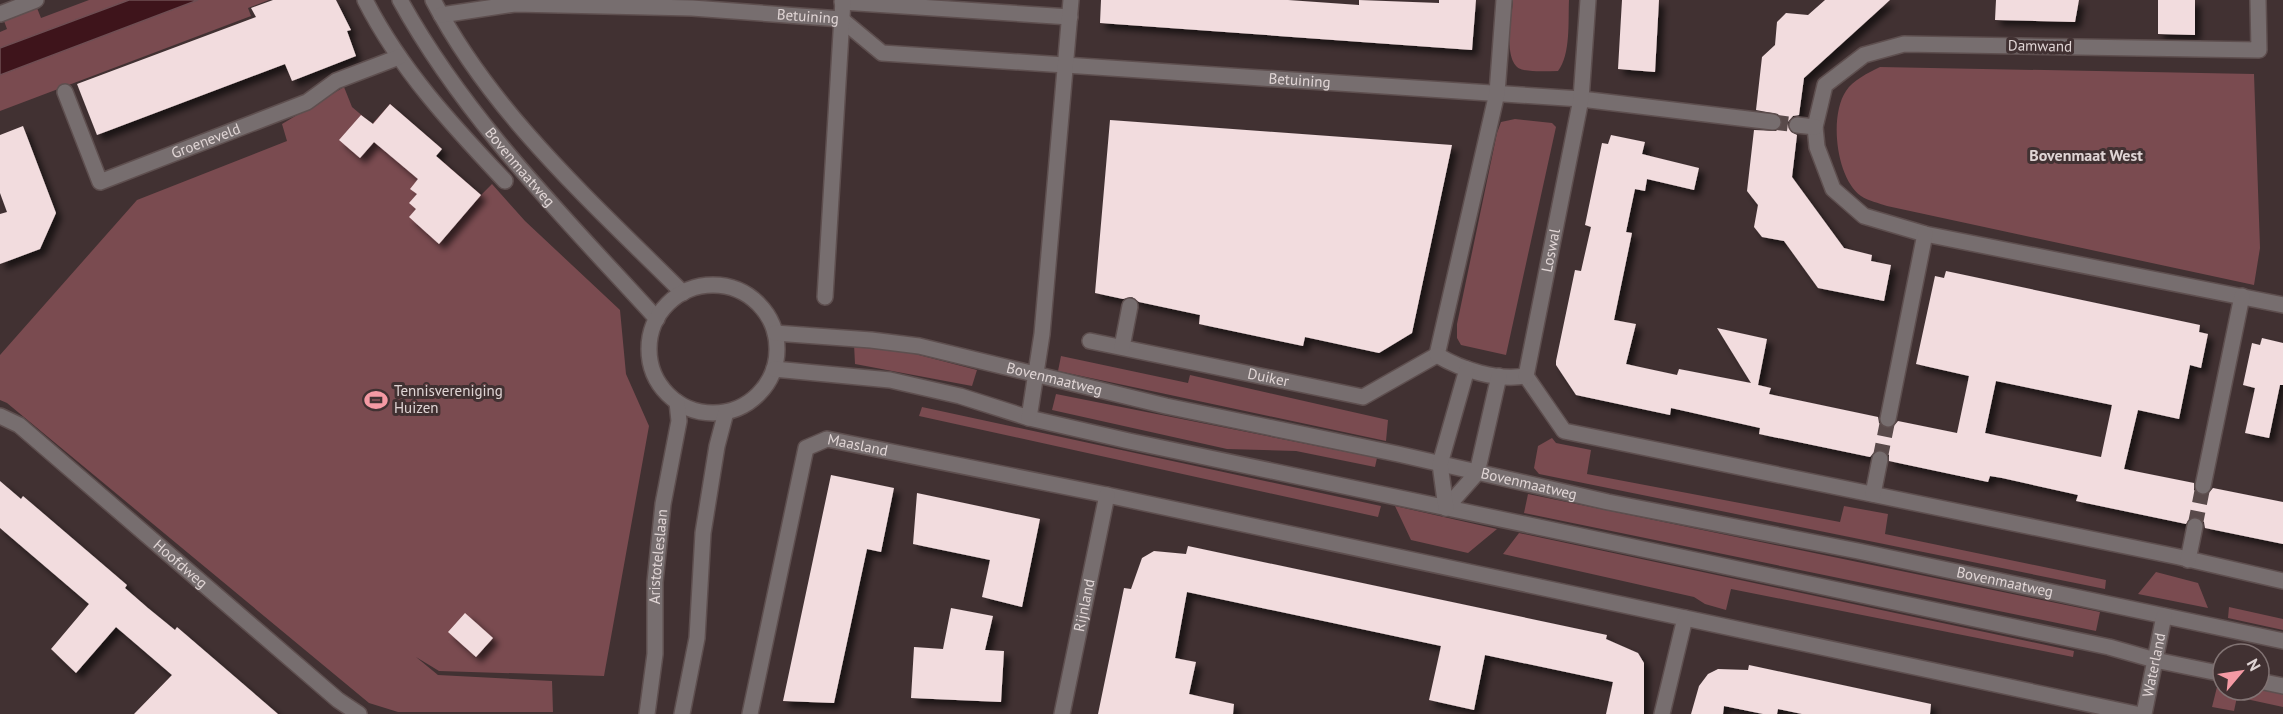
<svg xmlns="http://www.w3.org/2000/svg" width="2283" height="714" viewBox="0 0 2283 714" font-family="'PT Sans',sans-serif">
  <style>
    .green { fill: #7a4b50 }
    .water { fill: #3e141b; stroke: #6f4e53; stroke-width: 1.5 }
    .building { fill: #f2dcde; fill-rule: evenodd; filter: url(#shadow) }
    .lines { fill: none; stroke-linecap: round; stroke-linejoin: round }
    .minor-tunnel { stroke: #594a4a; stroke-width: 15; stroke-dasharray: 15 8; stroke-linecap: butt }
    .minor-casing { stroke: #5e4f4f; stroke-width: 18 }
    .minor { stroke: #776e6f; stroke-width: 15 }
    .labels { text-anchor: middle; stroke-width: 6; stroke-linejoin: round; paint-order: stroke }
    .street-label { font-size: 15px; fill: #e0d5d5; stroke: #413132 }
    .poi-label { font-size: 15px; fill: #e0d5d5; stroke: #413132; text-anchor: start }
    .neighbourhood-label { font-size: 16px; font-weight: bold; fill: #e0d5d5; stroke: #413132 }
  </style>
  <defs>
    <filter id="shadow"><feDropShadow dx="5.5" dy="5.5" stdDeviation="3" flood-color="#0009"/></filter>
  </defs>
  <rect width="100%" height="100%" fill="#413132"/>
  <path class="green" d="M 89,0 L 129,0 L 0,48 L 0,32 L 7,29 L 4,21 L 37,8 L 41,18 Z
    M 198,0 L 269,0 L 248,8 L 251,16 L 0,111 L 0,75 Z
    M 1513,0 L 1569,0 C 1568,21 1571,54 1558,71 C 1547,71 1535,72 1524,70 C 1501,66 1512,17 1513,0 Z
    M 1880,67 L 2254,74 L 2260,248 L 2254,285 L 1887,206 C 1879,203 1868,201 1861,196 C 1836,178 1829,116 1846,91 C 1853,80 1868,73 1880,67 Z
    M 344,87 L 352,107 L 372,124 L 390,104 L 442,149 L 437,146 L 433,153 L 481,195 L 492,184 L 525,221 L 620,310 L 626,374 L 649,426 L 604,676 L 439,671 L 416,657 L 438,675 L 552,681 L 553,712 L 398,712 L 369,703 L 7,403 L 0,400 L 0,355 L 137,200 L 287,141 L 282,124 Z
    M 1515,119 L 1552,123 L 1556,127 L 1506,355 L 1461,345 L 1457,338 L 1457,324 L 1497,133 L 1501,122 Z
    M 854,344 L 915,354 L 977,370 L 972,386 L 855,364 Z
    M 1061,356 L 1188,383 L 1190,375 L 1388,420 L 1386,441 L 1058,371 Z
    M 1056,394 L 1377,458 L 1375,467 L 1296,451 L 1227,449 L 1052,410 Z
    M 922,407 L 1381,506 L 1378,517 L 919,416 Z
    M 1552,438 L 1556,443 L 1591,450 L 1587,474 L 1840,522 L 1844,506 L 1888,514 L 1885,534 L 2106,580 L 2105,589 L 1539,474 L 1534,468 L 1538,446 Z
    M 1528,494 L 2100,612 L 2096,631 L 1524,513 Z
    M 1395,506 L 1497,529 L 1468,553 L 1411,540 Z
    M 1519,533 L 2074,651 L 2073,657 L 1731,589 L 1726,610 L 1705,604 L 1694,597 L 1503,554 Z
    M 2156,572 L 2198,583 L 2208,608 L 2138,594 Z
    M 2229,607 L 2283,619 L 2283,630 L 2228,618 Z
    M 2219,679 L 2223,680 L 2223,690 L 2259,688 L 2283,694 L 2283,707 L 2237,697 L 2234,711 L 2212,707 Z"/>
  <path class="water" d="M 129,0 L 198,0 L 0,75 L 0,48 Z"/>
  <path class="building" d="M 273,0 L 336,0 L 351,30 L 347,31 L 356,56 L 292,81 L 285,64 L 97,135 L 77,84 L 256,17 L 251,8 Z
    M 1101,0 L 1288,0 L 1359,5 L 1359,0 L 1439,3 L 1439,0 L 1476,0 L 1472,50 L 1100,23 Z
    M 1622,0 L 1659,0 L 1655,72 L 1618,69 Z
    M 1825,0 L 1890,0 L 1804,78 L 1799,115 L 1793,116 L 1787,123 L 1791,132 L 1797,135 L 1792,177 L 1844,248 L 1872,255 L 1871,261 L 1891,265 L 1884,301 L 1818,288 L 1784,241 L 1762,237 L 1754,227 L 1758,205 L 1747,191 L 1754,130 L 1776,131 L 1783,123 L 1778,114 L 1756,110 L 1762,57 L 1775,45 L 1777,22 L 1786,13 L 1808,15 Z
    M 1996,0 L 2079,0 L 2075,22 L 1995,20 Z
    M 2158,0 L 2195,0 L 2195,35 L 2158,34 Z
    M 390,104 L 442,149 L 436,156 L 481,195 L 439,244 L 409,217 L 416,209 L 409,203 L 417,194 L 410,189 L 418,179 L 374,142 L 360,158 L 339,140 L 361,115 L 373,124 Z
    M 1110,120 L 1452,145 L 1412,333 L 1379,353 L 1305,337 L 1303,346 L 1199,324 L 1200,315 L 1139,302 L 1132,297 L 1123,299 L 1095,293 Z
    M 23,126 L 56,213 L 40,249 L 0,264 L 0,214 L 7,212 L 0,193 L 0,135 Z
    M 1611,135 L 1645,142 L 1642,154 L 1699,168 L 1694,190 L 1647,179 L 1645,191 L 1635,189 L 1626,232 L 1632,233 L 1614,320 L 1636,324 L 1626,364 L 1677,375 L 1679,369 L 1751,383 L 1717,328 L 1767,339 L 1758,385 L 1771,388 L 1769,394 L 1878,417 L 1879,423 L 1886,428 L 1892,428 L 1898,421 L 1957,433 L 1969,376 L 1916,364 L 1935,276 L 1944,278 L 1946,271 L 2200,325 L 2199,332 L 2208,334 L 2201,368 L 2190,365 L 2179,419 L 2138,410 L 2124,469 L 2194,483 L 2194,490 L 2200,495 L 2207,495 L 2213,488 L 2283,502 L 2283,544 L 2205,528 L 2204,522 L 2198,517 L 2191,517 L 2186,524 L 2076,501 L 2078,495 L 2002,478 L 1990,476 L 1988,482 L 1889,461 L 1889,455 L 1882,450 L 1876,450 L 1870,457 L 1759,434 L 1760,428 L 1671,408 L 1670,415 L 1576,395 L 1556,365 L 1556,361 L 1575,270 L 1581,271 L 1591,227 L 1585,225 L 1602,143 L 1608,144 ZM 1996,381 L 2112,405 L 2101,457 L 1985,433 Z
    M 2262,338 L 2283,343 L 2283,385 L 2280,385 L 2269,438 L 2245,433 L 2255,388 L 2243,385 L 2252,343 L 2260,345 Z
    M 831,475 L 894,488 L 881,552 L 867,549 L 834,703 L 783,701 Z
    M 0,481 L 21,499 L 23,496 L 127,585 L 125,588 L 148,608 L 175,630 L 177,627 L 278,714 L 134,714 L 172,675 L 116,627 L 76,673 L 51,649 L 89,604 L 0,528 Z
    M 917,493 L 1040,519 L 1022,607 L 982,597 L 990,560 L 913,544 Z
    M 1188,546 L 1607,635 L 1606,639 L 1638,653 L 1644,663 L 1644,714 L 1606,714 L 1613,682 L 1485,655 L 1474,710 L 1429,700 L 1441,646 L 1187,592 L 1175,658 L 1196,662 L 1189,694 L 1234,704 L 1233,714 L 1098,714 L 1124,588 L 1131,589 L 1142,558 L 1154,551 L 1186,554 Z
    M 951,608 L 993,616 L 985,650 L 1004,651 L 1001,702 L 911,698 L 914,647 L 943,649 Z
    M 465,613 L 493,638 L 476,657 L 448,632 Z
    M 1749,665 L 1931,704 L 1930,714 L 1802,714 L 1778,709 L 1777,714 L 1763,714 L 1724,706 L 1723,714 L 1691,714 L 1699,686 L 1708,674 L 1718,669 L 1748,670 Z"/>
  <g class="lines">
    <path class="minor-tunnel" d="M 1773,122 L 1797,125
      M 1880,459 L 1888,419
      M 2195,526 L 2203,486"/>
    <g class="minor-casing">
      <g id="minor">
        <path d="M 365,0 C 400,69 452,125 505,181"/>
        <path id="s1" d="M 400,0 C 466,120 565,218 657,319"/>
        <path d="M 433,0 C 493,115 593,203 683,293"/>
        <path d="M 2258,0 L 2259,50 L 1904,44 L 1864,55 L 1825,85 L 1815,127 L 1817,147 L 1833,189 L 1864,216 L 1925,234 L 2283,305"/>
        <path d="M 842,2 L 1070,17"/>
        <path d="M 0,14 L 36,0"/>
        <path id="s2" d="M 441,15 L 515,4 L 692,8 L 841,19 L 882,53 L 1581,99 L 1773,122"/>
        <path id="s3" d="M 65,92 L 100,182 L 307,102 L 336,81 L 399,57"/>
        <path d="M 1797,125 L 1815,127"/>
        <circle cx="713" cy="349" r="64"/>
        <path d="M 825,297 L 843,0"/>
        <path id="s4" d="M 775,333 L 871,340 L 919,346 L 1166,406 L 1398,454 L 1608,502 L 1858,551 L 2283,641"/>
        <path id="s5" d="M 1090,341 L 1363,397 L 1437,355"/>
        <path d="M 1122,347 L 1130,306"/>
        <path d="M 1437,355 L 1497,93 L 1504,0"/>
        <path d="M 1437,355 C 1462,370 1497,381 1526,376"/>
        <path d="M 774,369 L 890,380 L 960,396 L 1029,418 L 1129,441 L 2109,647 L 2155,660 L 2223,674"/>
        <path d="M 1526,376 L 1564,431 L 2179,557 L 2283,581"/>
        <path id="s6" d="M 1526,376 L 1581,99 L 1588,0"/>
        <path id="s7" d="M 0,416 L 19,425 L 338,700 L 359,714"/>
        <path d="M 1029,418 L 1042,334 L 1071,0"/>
        <path d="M 1888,419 L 1925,234"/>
        <path d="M 2203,486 L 2242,296"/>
        <path d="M 1873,494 L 1880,459"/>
        <path d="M 1446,508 L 1477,473 L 1499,376"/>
        <path d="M 1446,508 L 1440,464 L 1467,369"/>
        <path d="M 2188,560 L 2195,526"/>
        <path d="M 2259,681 L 2283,686"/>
        <path id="s8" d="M 647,714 L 655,654 L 655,582 L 663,504 L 679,421 L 677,402"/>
        <path d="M 682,714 L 697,638 L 703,533 L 717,446 L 726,412"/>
        <path id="s9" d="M 750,714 L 806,448 L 827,439 L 1107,495 L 2136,714"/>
        <path id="s10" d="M 1062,714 L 1107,495"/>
        <path d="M 1662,714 L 1685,618"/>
        <path id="s11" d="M 2144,714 L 2164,616"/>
      </g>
    </g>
    <use href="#minor" class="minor"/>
  </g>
  <defs>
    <g id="stadium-bare" transform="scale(1.8)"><path d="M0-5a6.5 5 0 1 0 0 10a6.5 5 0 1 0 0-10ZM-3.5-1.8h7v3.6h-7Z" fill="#f49aa4" stroke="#413132" stroke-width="2.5" paint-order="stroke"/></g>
  </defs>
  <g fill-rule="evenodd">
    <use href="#stadium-bare" x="376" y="400"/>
  </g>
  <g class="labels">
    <g class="street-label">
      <text dy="5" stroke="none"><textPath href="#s2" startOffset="368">Betuining</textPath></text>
      <text transform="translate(2040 46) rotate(1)" y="5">Damwand</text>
      <text dy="5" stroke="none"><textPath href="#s2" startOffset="873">Betuining</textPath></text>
      <text dy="5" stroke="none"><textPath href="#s3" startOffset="210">Groeneveld</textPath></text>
      <text dy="5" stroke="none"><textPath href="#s1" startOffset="206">Bovenmaatweg</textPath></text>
      <text dy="5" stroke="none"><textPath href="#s6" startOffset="128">Loswal</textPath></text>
      <text dy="5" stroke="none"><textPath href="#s5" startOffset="182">Duiker</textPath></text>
      <text dy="5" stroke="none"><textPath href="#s4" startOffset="284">Bovenmaatweg</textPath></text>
      <text dy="5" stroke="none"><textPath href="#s9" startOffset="326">Maasland</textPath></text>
      <text dy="5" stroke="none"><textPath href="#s4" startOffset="770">Bovenmaatweg</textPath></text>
      <text dy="5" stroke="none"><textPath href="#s8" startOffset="158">Aristoteleslaan</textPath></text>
      <text dy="5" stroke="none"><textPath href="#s7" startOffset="234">Hoofdweg</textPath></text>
      <text dy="5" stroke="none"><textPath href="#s4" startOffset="1256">Bovenmaatweg</textPath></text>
      <text dy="5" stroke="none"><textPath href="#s10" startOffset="111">Rijnland</textPath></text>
      <text dy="5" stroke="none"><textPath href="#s11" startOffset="50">Waterland</textPath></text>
    </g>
    <g class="poi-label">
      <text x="394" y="396">Tennisvereniging<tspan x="394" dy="17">Huizen</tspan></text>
    </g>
    <g class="neighbourhood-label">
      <text x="2086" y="161">Bovenmaat West</text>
    </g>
  </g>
  <g transform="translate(2241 672) rotate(61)"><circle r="28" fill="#413132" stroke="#817373" stroke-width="1.5"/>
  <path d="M0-4.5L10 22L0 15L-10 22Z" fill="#f49aa4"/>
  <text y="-9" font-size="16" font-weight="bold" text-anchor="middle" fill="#e0d5d5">N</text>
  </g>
</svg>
